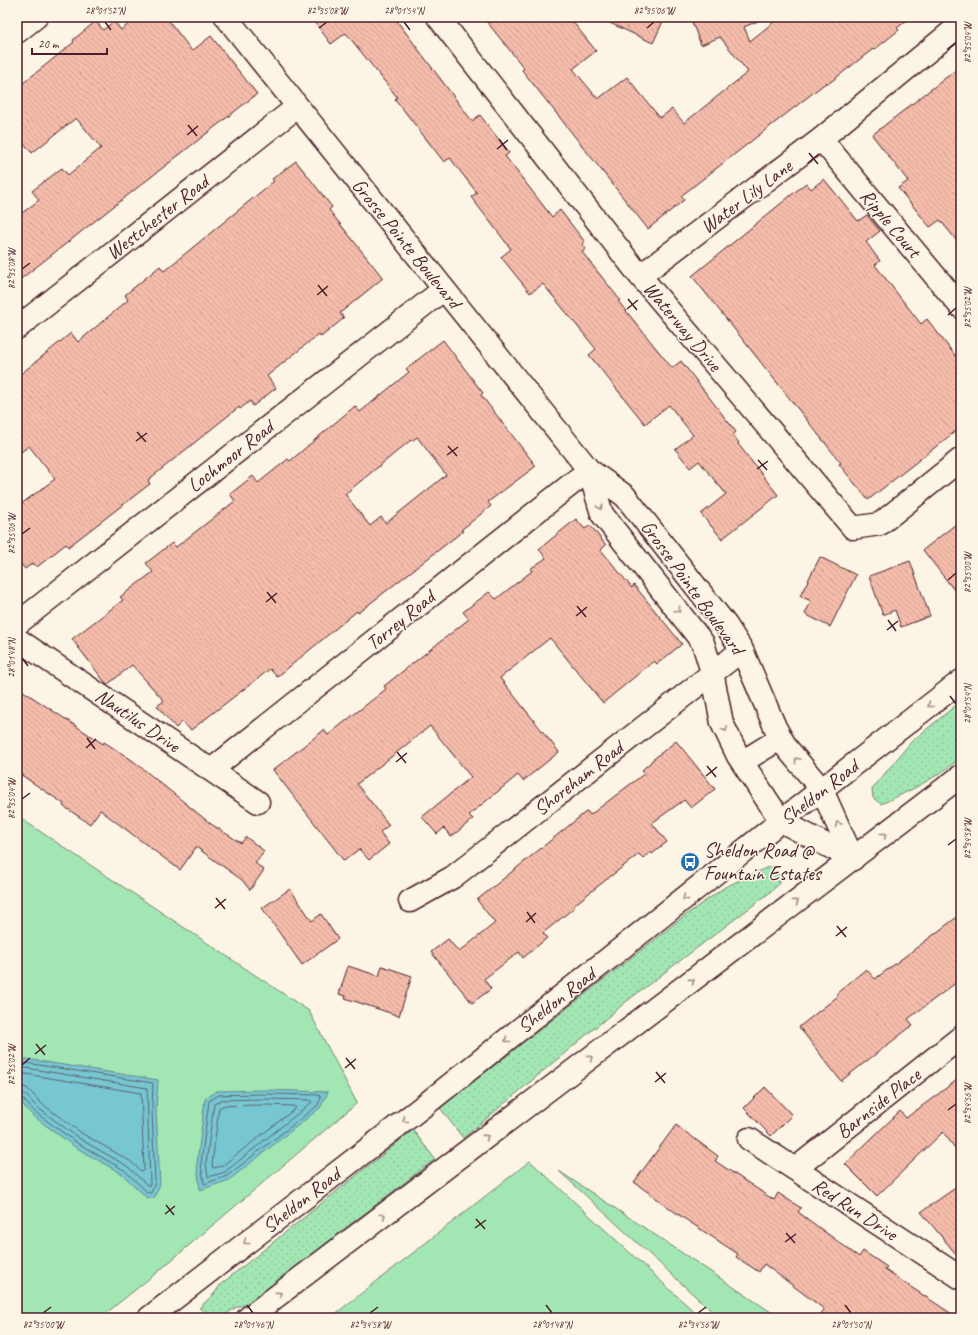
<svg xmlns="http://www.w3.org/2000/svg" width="978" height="1335" viewBox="0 0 978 1335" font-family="Caveat,sans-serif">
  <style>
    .grass { fill: url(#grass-dots); stroke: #76836f }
    .park { fill: #a2e7b3; stroke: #76836f }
    .water { fill: #77c7d2; stroke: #65848f }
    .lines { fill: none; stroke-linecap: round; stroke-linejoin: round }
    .shore { stroke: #5c626e; stroke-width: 1 }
    .building { fill: url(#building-back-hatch); stroke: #4a1f2b; fill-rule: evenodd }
    .street-casing { stroke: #4a1f2b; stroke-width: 25 }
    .secondary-casing { stroke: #4a1f2b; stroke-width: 25 }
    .street { stroke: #fcf5e5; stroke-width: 22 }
    .secondary { stroke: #fcf5e5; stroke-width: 22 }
    .oneway { stroke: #a38a88 }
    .ticks { fill: none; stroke: #4a1f2b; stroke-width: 1.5 }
    .labels { text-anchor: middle; stroke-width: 3; stroke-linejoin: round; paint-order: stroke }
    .street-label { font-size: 20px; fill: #4a1f2b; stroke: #fcf5e5 }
    .poi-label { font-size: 20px; fill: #4a1f2b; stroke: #fcf5e5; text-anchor: start }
    .neatline { fill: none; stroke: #4a1f2b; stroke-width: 1.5 }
    .ticks-label { font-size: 10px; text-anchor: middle; fill: #4a1f2b }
  </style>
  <defs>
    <pattern id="grass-dots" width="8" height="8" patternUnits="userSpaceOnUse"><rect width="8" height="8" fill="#a2e7b3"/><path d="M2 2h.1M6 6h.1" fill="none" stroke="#8dc69a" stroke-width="1.8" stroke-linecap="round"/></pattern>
    <pattern id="building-back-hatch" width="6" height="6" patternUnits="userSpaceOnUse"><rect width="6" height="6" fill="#f5bcab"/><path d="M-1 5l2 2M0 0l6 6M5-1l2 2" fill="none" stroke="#d4a193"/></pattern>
  </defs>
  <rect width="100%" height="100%" fill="#fcf5e5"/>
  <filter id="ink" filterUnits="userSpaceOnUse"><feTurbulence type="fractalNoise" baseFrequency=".025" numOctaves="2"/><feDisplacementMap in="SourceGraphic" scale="8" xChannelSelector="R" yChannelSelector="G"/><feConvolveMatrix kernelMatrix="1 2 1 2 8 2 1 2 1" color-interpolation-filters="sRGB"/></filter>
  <g filter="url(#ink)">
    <path class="grass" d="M 961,701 L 961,758 C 936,778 910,791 881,804 L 873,798 L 872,789 L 911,742 Z
      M 768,867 L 772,867 L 780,877 L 778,885 L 768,894 L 627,1001 L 463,1138 L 440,1108 L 687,914 L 725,887 Z
      M 413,1130 L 435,1159 L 249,1303 L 235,1308 L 221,1318 L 213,1318 L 199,1308 L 214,1294 L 221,1284 Z"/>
    <path class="park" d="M 17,816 L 309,1011 L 357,1103 L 160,1270 L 100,1318 L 17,1318 Z
      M 530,1161 L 701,1318 L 330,1318 Z
      M 559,1171 L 780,1318 L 719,1318 Z"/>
    <path class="water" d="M 26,1059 L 158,1080 L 156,1110 L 160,1184 L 154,1198 L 147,1198 L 122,1174 L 75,1147 L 32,1115 L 17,1098 L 17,1060 Z
      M 266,1090 L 328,1092 L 320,1108 L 229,1180 L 200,1190 L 197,1164 L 205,1099 L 217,1091 Z"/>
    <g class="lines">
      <path class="shore" d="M 17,1064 L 26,1063 L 153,1083 L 152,1110 L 155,1183 L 151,1193 L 148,1193 L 124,1170 L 77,1143 L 35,1112 L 21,1097 L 17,1096
        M 17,1069 L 26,1068 L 147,1088 L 150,1185 L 147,1185 L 127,1166 L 80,1139 L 38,1108 L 24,1093 L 17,1091
        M 17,1075 L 26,1074 L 141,1093 L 144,1170 L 141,1171 L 130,1161 L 83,1134 L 42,1104 L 27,1088 L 17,1085
        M 266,1094 L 319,1095 L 321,1098 L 317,1106 L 227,1176 L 204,1184 L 201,1163 L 209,1101 L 219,1095 Z
        M 266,1099 L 310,1100 L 312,1102 L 225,1172 L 208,1177 L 206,1163 L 214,1104 L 221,1100 Z
        M 266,1105 L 294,1106 L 296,1108 L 222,1166 L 213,1168 L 212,1164 L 219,1108 L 223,1106 Z"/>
    </g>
    <path class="building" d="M 138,17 L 166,17 L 192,51 L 211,36 L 257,94 L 17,282 L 17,217 L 39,200 L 32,191 L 62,168 L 68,175 L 101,148 L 76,118 L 32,153 L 17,135 L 17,88 L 74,42 L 73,40 L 96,21 L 103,30 L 114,21 L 121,30 Z
      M 311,17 L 394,17 L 472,121 L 480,115 L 509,153 L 505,156 L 552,217 L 560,210 L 585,242 L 582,244 L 586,249 L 582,252 L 620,300 L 618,301 L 672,368 L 681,361 L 736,432 L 733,435 L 739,443 L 738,444 L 778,495 L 722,539 L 701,514 L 726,494 L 699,461 L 690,468 L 675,449 L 693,435 L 669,405 L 645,424 L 589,355 L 596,349 L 543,284 L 530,293 L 501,257 L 511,249 L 471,197 L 477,193 L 450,158 L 444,162 L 395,99 L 397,97 L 346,33 L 331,44 Z
      M 483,17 L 569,17 L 596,51 L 573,69 L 598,99 L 627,77 L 660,118 L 672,109 L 684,123 L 748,72 L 720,37 L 701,45 L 690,17 L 767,17 L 744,27 L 750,41 L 780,17 L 911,17 L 897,28 L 899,30 L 874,50 L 873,49 L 828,84 L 827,82 L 681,196 L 684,200 L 648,229 L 522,70 L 524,68 Z
      M 597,17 L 665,17 L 653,43 Z
      M 961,66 L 961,246 L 940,220 L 930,227 L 898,188 L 908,181 L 872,135 Z
      M 296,161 L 332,207 L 329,210 L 383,278 L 340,313 L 344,318 L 321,337 L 319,334 L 267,376 L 276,388 L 253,406 L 250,401 L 240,409 L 239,407 L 148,480 L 150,484 L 68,547 L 66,544 L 37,567 L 33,563 L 25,569 L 17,559 L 17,507 L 55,479 L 29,446 L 17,455 L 17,377 L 71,333 L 78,342 L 128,300 L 125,295 L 160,266 L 164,271 L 274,181 L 272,179 Z
      M 824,179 L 858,221 L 867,215 L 880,231 L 866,242 L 880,261 L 875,265 L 921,324 L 927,319 L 961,363 L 961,427 L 868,500 L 839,464 L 841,463 L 692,276 L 806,183 L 811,189 Z
      M 443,340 L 483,393 L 481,395 L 536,466 L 488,502 L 491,506 L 461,530 L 463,531 L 358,613 L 357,611 L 277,677 L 270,669 L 191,730 L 182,722 L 176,728 L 157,706 L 164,701 L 132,665 L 107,685 L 72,639 L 123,600 L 120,597 L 153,572 L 146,563 L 172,543 L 176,547 L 235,501 L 230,494 L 253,476 L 258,483 L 288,459 L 290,461 L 355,406 L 360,412 L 409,372 L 406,369 ZM 417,437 L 446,475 L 386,523 L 381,517 L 370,526 L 345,494 L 411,440 L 412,441 Z
      M 576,519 L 585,529 L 590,525 L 606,545 L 601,550 L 632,588 L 634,585 L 682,644 L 657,664 L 654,661 L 603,703 L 550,638 L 500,678 L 559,752 L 523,781 L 518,775 L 469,815 L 473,819 L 451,837 L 444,828 L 437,834 L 422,817 L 471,777 L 430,726 L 357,784 L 389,825 L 380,832 L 389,844 L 369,860 L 359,849 L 344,861 L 273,770 L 324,730 L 328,735 L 386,689 L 384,686 L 469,619 L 463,612 L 489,592 L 496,599 L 532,571 L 530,569 L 546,558 L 539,549 Z
      M 961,520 L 961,599 L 923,550 Z
      M 820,557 L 856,575 L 830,627 L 805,614 L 811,601 L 800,596 Z
      M 910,561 L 930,616 L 901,627 L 895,610 L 883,615 L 869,576 Z
      M 17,687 L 103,744 L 104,742 L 132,760 L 211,824 L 241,843 L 246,837 L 264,851 L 255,863 L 264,870 L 250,890 L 242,880 L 196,847 L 180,870 L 100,810 L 90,824 L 63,806 L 64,804 L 17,772 Z
      M 676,741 L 715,789 L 691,808 L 684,800 L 652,823 L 667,842 L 652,854 L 651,852 L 643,858 L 639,854 L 574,905 L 575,907 L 543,933 L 547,938 L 523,958 L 519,952 L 484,979 L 491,989 L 472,1003 L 431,952 L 448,939 L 459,952 L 495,923 L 477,900 L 587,811 L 590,815 L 645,773 L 642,770 L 651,762 L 651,761 Z
      M 290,889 L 312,921 L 321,914 L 338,939 L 302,965 L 262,908 Z
      M 961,914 L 961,979 L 908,1019 L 913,1025 L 841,1081 L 799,1027 L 838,996 L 836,994 L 866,969 L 875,979 Z
      M 348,966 L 379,976 L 382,966 L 412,976 L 399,1016 L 345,998 L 346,996 L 339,994 Z
      M 961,1077 L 961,1156 L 943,1132 L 877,1196 L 845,1164 L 900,1111 L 906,1118 Z
      M 765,1087 L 792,1115 L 771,1136 L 744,1108 Z
      M 676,1125 L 718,1156 L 715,1161 L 774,1200 L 778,1193 L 801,1208 L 798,1212 L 859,1257 L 863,1251 L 887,1267 L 885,1270 L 958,1318 L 819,1318 L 824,1309 L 764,1264 L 759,1272 L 736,1257 L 738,1254 L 679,1215 L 634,1182 Z
      M 961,1184 L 961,1260 L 921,1212 Z"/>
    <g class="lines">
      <g class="street-casing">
        <path id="street" d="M 226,17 L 589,470 L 625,496 L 726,625 L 742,650 L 775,727 L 786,747 L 822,790 L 853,859
          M 438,17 L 640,276 L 853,528 L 880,524 L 961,459
          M 17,32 L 36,17
          M 821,139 L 961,307
          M 640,276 L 821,139 L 961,24
          M 17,328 L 297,107
          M 589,470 L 602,514 L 703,643 L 712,672 L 722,723 L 738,756 L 781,821 L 853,859
          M 17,624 L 444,289
          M 17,639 L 258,802
          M 742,762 L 781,738
          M 211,770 L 589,470
          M 410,901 L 453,877 L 742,650
          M 749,1139 L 961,1278
          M 795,1169 L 961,1037"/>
      </g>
      <g class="secondary-casing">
        <path id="secondary" d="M 149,1318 L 426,1104 L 781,821 L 961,681
          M 248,1318 L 961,776"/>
      </g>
      <use href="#street" class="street"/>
      <use href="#secondary" class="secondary"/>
    </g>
    <defs><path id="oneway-chevron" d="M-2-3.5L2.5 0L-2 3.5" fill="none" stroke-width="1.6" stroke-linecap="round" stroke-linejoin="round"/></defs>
    <g class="oneway">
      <use href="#oneway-chevron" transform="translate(600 507) rotate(73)"/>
      <use href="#oneway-chevron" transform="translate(678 610) rotate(52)"/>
      <use href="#oneway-chevron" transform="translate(930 705) rotate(142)"/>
      <use href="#oneway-chevron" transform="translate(725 729) rotate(64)"/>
      <use href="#oneway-chevron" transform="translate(797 760) rotate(-130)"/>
      <use href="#oneway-chevron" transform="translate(838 824) rotate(-114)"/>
      <use href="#oneway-chevron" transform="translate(884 835) rotate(-38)"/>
      <use href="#oneway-chevron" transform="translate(685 898) rotate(142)"/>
      <use href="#oneway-chevron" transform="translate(796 902) rotate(-37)"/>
      <use href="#oneway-chevron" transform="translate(692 981) rotate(-37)"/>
      <use href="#oneway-chevron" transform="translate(507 1040) rotate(142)"/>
      <use href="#oneway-chevron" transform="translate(590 1058) rotate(-37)"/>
      <use href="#oneway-chevron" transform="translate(405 1120) rotate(142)"/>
      <use href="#oneway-chevron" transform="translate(486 1137) rotate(-37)"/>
      <use href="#oneway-chevron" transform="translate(383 1216) rotate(-37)"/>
      <use href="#oneway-chevron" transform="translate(246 1242) rotate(142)"/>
      <use href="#oneway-chevron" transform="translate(279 1294) rotate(-37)"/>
    </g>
  </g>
  <path class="ticks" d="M 105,22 L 111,30M 404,22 L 410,30M 319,28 L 327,22M 647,28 L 654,22M 948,49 L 956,43M 188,125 L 197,136M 187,135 L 198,126M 499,139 L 507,150M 497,149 L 508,140M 809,153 L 818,164M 808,163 L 819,154M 22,269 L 30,263M 318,285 L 327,296M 317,295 L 328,286M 628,299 L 637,310M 627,309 L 638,300M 948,315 L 956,308M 137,432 L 146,442M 136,441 L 147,433M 448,446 L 457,456M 447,455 L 458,447M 758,460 L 767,470M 757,469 L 768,461M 22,534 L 30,528M 948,580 L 956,573M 267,592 L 276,603M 266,602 L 277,593M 577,606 L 586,617M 576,616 L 587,607M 888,620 L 896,631M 887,630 L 898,621M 22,658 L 28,666M 950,696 L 956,704M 87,738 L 95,749M 86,748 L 96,739M 397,752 L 406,763M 396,762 L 407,753M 707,766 L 716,777M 706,776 L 717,767M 22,799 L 30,793M 948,845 L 956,839M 216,898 L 225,909M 215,908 L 226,899M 527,912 L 535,923M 526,922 L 536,913M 837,926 L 846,937M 836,936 L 847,927M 36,1044 L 45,1055M 35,1054 L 46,1045M 346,1058 L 355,1069M 22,1065 L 30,1058M 345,1068 L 356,1059M 656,1072 L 665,1083M 655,1082 L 666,1073M 948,1110 L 956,1104M 166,1205 L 174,1215M 165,1214 L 175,1206M 476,1219 L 485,1229M 475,1228 L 486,1220M 786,1233 L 795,1243M 785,1242 L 796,1234M 247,1305 L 253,1313M 546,1305 L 552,1313M 845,1305 L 851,1313M 43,1313 L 51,1307M 370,1313 L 378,1307M 698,1313 L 706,1307"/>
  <defs>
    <g id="bus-disc" transform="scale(1)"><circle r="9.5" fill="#1f6fb2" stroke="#fcf5e5"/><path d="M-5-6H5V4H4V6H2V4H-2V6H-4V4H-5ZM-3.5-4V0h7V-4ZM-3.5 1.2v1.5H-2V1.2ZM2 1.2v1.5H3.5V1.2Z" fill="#fff"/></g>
  </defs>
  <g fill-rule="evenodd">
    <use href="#bus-disc" x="690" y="862"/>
  </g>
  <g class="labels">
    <g class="street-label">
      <text transform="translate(746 196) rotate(-37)" y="7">Water Lily Lane</text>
      <text transform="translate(157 217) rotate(-38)" y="7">Westchester Road</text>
      <text transform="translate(891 223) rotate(50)" y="7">Ripple Court</text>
      <text transform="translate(407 243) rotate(51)" y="7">Grosse Pointe Boulevard</text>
      <text transform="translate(683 326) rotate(50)" y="7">Waterway Drive</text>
      <text transform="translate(230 456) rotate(-38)" y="7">Lochmoor Road</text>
      <text transform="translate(693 587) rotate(54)" y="7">Grosse Pointe Boulevard</text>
      <text transform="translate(400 620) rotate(-39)" y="7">Torrey Road</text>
      <text transform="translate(138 720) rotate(34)" y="7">Nautilus Drive</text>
      <text transform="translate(578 778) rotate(-38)" y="7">Shoreham Road</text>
      <text transform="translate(819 792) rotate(-38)" y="7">Sheldon Road</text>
      <text transform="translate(556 1000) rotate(-38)" y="7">Sheldon Road</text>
      <text transform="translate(878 1103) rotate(-38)" y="7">Barnside Place</text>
      <text transform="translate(301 1200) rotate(-38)" y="7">Sheldon Road</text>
      <text transform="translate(855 1209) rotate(33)" y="7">Red Run Drive</text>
    </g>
    <g class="poi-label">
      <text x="704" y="857">Sheldon Road @<tspan x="704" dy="23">Fountain Estates</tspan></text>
    </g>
  </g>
  <rect width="978" height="1335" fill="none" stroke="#fcf5e5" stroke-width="44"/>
  <path d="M32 48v6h75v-6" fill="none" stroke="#4a1f2b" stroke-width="2"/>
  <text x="38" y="48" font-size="12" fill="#4a1f2b" stroke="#fcf5e5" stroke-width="3" paint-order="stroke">20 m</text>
  <rect x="22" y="22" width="934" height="1291" class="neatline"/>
  <g class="ticks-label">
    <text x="105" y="14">28°01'52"N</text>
    <text x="327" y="14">82°35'08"W</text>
    <text x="404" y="14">28°01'54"N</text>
    <text x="654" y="14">82°35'06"W</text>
    <text transform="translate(967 43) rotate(-90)" y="4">82°35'04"W</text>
    <text transform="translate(11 269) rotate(-90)" y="4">82°35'08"W</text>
    <text transform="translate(967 308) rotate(-90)" y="4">82°35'02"W</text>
    <text transform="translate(11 534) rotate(-90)" y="4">82°35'06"W</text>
    <text transform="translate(967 573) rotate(-90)" y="4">82°35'00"W</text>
    <text transform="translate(11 658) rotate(-90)" y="4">28°01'48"N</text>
    <text transform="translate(967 704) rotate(-90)" y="4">28°01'54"N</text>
    <text transform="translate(11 799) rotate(-90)" y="4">82°35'04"W</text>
    <text transform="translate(967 839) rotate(-90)" y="4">82°34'58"W</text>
    <text transform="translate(11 1065) rotate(-90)" y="4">82°35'02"W</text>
    <text transform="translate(967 1104) rotate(-90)" y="4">82°34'56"W</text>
    <text x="43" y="1328">82°35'00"W</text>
    <text x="253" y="1328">28°01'46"N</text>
    <text x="370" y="1328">82°34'58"W</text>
    <text x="552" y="1328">28°01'48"N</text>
    <text x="698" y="1328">82°34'56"W</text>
    <text x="851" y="1328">28°01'50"N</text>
  </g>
</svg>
